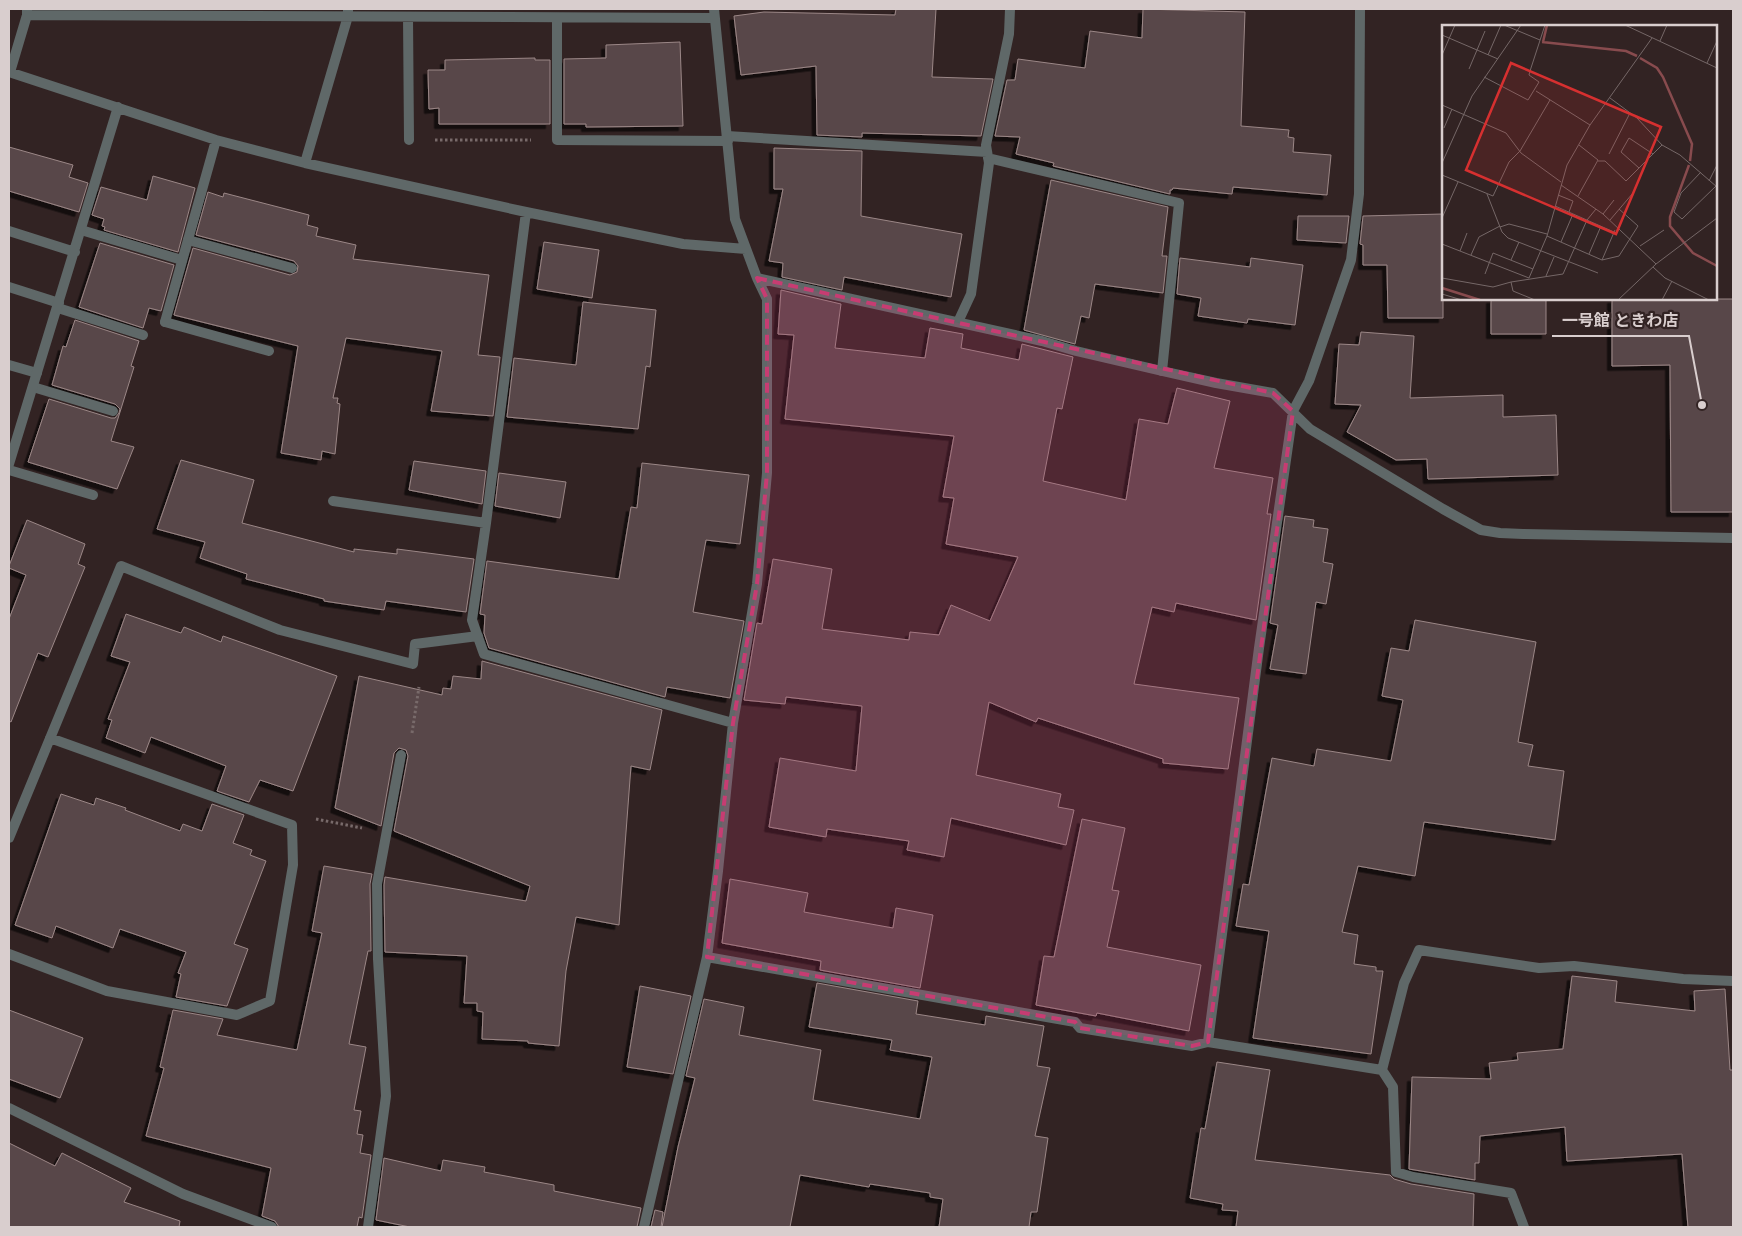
<svg xmlns="http://www.w3.org/2000/svg" width="1742" height="1236" viewBox="0 0 1742 1236" font-family="'Work Sans','Noto Sans JP',sans-serif">
  <style>
    .building { fill: #594748; stroke: #9b8787; filter: url(#shadow) }
    .lines { fill: none; stroke-linecap: round; stroke-linejoin: round }
    .path { stroke: #786a6a; stroke-width: 3; stroke-dasharray: 2.5 2.5; stroke-linecap: butt }
    .service { stroke: #5f6868; stroke-width: 10 }
    .minor { stroke: #5f6868; stroke-width: 10 }
    .marked { fill: #c73c72; fill-opacity: 0.2; stroke: #c73c72; stroke-width: 4; stroke-dasharray: 10 6; stroke-linejoin: round }
    .inset-river { fill: none; stroke: #884b4e; stroke-width: 2.5 }
    .inset-road { fill: none; stroke: #756767; stroke-width: 1 }
    .view { fill: #d63030; fill-opacity: 0.15; stroke: #d63030; stroke-width: 2.5 }
    .inset-edge { fill: none; stroke: #d9cece; stroke-width: 2.5 }
    .leader { fill: none; stroke: #d9cece; stroke-width: 2 }
    .callout-dot { fill: #d9cece; stroke: #322323; stroke-width: 2 }
    .callout-label { font-size: 16px; text-anchor: middle; font-weight: bold; fill: #d9cece; stroke: #322323; stroke-width: 4.5; stroke-linejoin: round; paint-order: stroke }
  </style>
  <defs>
    <filter id="shadow"><feDropShadow dx="-4.5" dy="4.5" stdDeviation="0" flood-color="#0009"/></filter>
  </defs>
  <rect width="100%" height="100%" fill="#322323"/>
  <path class="building" d="M 896,9 L 936,9 L 932,77 L 993,79 L 981,136 L 862,133 L 862,137 L 817,135 L 816,66 L 741,75 L 734,16 L 764,12 L 895,15 Z
    M 1143,9 L 1245,12 L 1241,126 L 1289,130 L 1288,137 L 1294,138 L 1293,152 L 1331,155 L 1327,195 L 1233,187 L 1232,194 L 1173,188 L 1172,190 L 1170,190 L 1170,194 L 1053,166 L 1054,163 L 1016,154 L 1020,137 L 995,136 L 1007,80 L 1015,80 L 1018,59 L 1085,68 L 1090,31 L 1142,38 Z
    M 680,42 L 683,126 L 586,127 L 586,124 L 564,124 L 564,59 L 606,58 L 606,45 Z
    M 535,58 L 535,60 L 550,60 L 550,124 L 439,124 L 439,108 L 429,109 L 428,70 L 445,70 L 445,60 Z
    M 9,147 L 73,165 L 69,177 L 88,183 L 79,212 L 9,191 Z
    M 774,148 L 862,151 L 861,216 L 962,234 L 951,297 L 844,277 L 842,290 L 782,277 L 783,263 L 769,261 L 783,189 L 774,189 Z
    M 153,176 L 195,188 L 178,252 L 104,230 L 105,227 L 102,226 L 104,219 L 92,215 L 101,187 L 147,200 Z
    M 1051,180 L 1168,207 L 1162,256 L 1167,256 L 1163,293 L 1095,284 L 1089,318 L 1081,316 L 1075,344 L 1024,330 Z
    M 208,192 L 223,197 L 224,193 L 309,215 L 307,225 L 318,228 L 316,236 L 356,245 L 353,259 L 489,275 L 478,355 L 500,357 L 493,416 L 431,411 L 442,351 L 346,338 L 333,398 L 338,398 L 337,403 L 340,404 L 335,454 L 322,451 L 321,460 L 281,453 L 298,346 L 174,315 L 193,248 L 290,275 L 297,272 L 298,266 L 294,261 L 196,235 Z
    M 1443,214 L 1443,318 L 1388,318 L 1387,265 L 1363,265 L 1363,245 L 1360,244 L 1363,216 Z
    M 1298,216 L 1349,216 L 1346,243 L 1297,240 Z
    M 544,242 L 599,250 L 592,298 L 537,289 Z
    M 100,243 L 174,265 L 161,311 L 149,308 L 143,328 L 79,307 Z
    M 1180,258 L 1250,267 L 1251,258 L 1303,265 L 1295,325 L 1248,319 L 1247,323 L 1198,316 L 1201,298 L 1177,294 Z
    M 781,290 L 841,304 L 835,348 L 925,358 L 930,328 L 963,334 L 961,348 L 1019,360 L 1022,344 L 1073,357 L 1062,409 L 1057,408 L 1043,481 L 1126,500 L 1139,419 L 1168,424 L 1177,388 L 1230,401 L 1214,468 L 1273,478 L 1267,514 L 1271,514 L 1256,620 L 1176,603 L 1174,612 L 1152,607 L 1134,684 L 1239,698 L 1228,769 L 1163,763 L 1163,759 L 1038,718 L 1036,722 L 989,702 L 976,775 L 1061,794 L 1058,807 L 1074,810 L 1066,845 L 951,818 L 944,857 L 907,850 L 909,841 L 827,829 L 826,837 L 769,827 L 780,758 L 856,771 L 862,706 L 786,697 L 785,704 L 744,700 L 757,623 L 762,624 L 773,559 L 832,569 L 822,629 L 909,640 L 910,632 L 939,635 L 951,605 L 990,621 L 1018,557 L 946,544 L 954,498 L 943,497 L 954,436 L 785,419 L 794,335 L 778,334 Z
    M 1491,299 L 1546,299 L 1546,334 L 1491,334 Z
    M 1612,299 L 1733,299 L 1733,512 L 1671,512 L 1670,365 L 1612,366 Z
    M 583,302 L 656,310 L 650,367 L 646,366 L 638,429 L 507,417 L 514,358 L 576,365 Z
    M 75,320 L 139,341 L 131,366 L 134,367 L 111,441 L 134,447 L 117,489 L 28,462 L 49,399 L 111,418 L 115,418 L 119,413 L 120,409 L 115,404 L 52,385 L 63,346 L 66,347 Z
    M 1361,332 L 1414,336 L 1410,398 L 1503,395 L 1503,417 L 1556,415 L 1558,475 L 1428,479 L 1427,459 L 1396,460 L 1347,432 L 1361,405 L 1335,404 L 1339,344 L 1359,345 Z
    M 181,460 L 254,480 L 242,523 L 354,552 L 354,549 L 397,554 L 397,549 L 474,559 L 466,612 L 386,601 L 384,610 L 324,601 L 324,599 L 246,579 L 247,574 L 200,558 L 205,542 L 157,529 Z
    M 414,461 L 486,471 L 482,504 L 409,490 Z
    M 642,463 L 749,475 L 740,544 L 706,540 L 693,612 L 744,621 L 730,698 L 667,687 L 665,697 L 489,648 L 484,633 L 485,615 L 480,614 L 487,561 L 619,579 L 631,507 L 637,508 Z
    M 499,473 L 566,482 L 560,518 L 495,506 Z
    M 1285,516 L 1314,520 L 1313,527 L 1328,529 L 1323,562 L 1333,564 L 1326,604 L 1316,602 L 1306,674 L 1270,669 L 1278,625 L 1270,623 Z
    M 27,520 L 85,544 L 78,564 L 85,567 L 48,657 L 38,653 L 11,722 L 9,721 L 9,619 L 26,575 L 9,568 L 9,566 Z
    M 126,614 L 181,633 L 184,627 L 221,642 L 223,636 L 337,676 L 293,791 L 260,780 L 249,802 L 217,791 L 226,766 L 151,737 L 145,753 L 106,738 L 112,720 L 108,719 L 130,662 L 111,656 Z
    M 1415,620 L 1536,642 L 1518,742 L 1533,745 L 1528,766 L 1564,771 L 1555,840 L 1424,822 L 1415,876 L 1358,866 L 1342,932 L 1358,935 L 1354,964 L 1376,967 L 1376,971 L 1383,971 L 1371,1054 L 1253,1038 L 1269,931 L 1236,926 L 1243,884 L 1249,885 L 1272,758 L 1314,766 L 1317,749 L 1391,761 L 1403,700 L 1382,696 L 1391,648 L 1409,651 Z
    M 482,661 L 662,710 L 650,770 L 631,766 L 619,925 L 576,917 L 566,971 L 559,1046 L 528,1043 L 528,1041 L 482,1039 L 483,1012 L 477,1011 L 477,1003 L 464,1003 L 467,956 L 385,952 L 384,885 L 385,877 L 526,901 L 530,886 L 394,831 L 408,756 L 406,750 L 399,748 L 394,753 L 381,826 L 335,808 L 359,676 L 442,695 L 443,688 L 451,689 L 453,676 L 481,679 Z
    M 61,794 L 94,805 L 96,798 L 126,808 L 125,810 L 180,831 L 183,824 L 202,831 L 212,804 L 244,815 L 233,843 L 252,850 L 250,855 L 266,861 L 234,944 L 248,949 L 227,1006 L 176,997 L 181,974 L 178,973 L 186,952 L 120,929 L 113,948 L 56,926 L 52,938 L 15,925 Z
    M 1082,819 L 1125,828 L 1112,890 L 1119,891 L 1107,947 L 1201,965 L 1189,1031 L 1097,1013 L 1096,1016 L 1036,1005 L 1044,956 L 1054,957 Z
    M 324,866 L 372,874 L 370,884 L 371,951 L 368,951 L 349,1044 L 366,1047 L 354,1110 L 361,1111 L 357,1134 L 363,1135 L 360,1153 L 371,1155 L 362,1218 L 359,1217 L 357,1227 L 279,1227 L 275,1221 L 262,1216 L 271,1168 L 146,1136 L 164,1068 L 160,1067 L 173,1010 L 223,1019 L 217,1035 L 297,1050 L 322,933 L 312,931 Z
    M 730,879 L 808,893 L 804,912 L 893,928 L 896,908 L 933,915 L 920,988 L 820,970 L 821,961 L 722,943 Z
    M 1572,976 L 1617,981 L 1615,1002 L 1695,1011 L 1694,991 L 1725,989 L 1730,1070 L 1733,1070 L 1733,1227 L 1688,1227 L 1682,1154 L 1567,1161 L 1565,1127 L 1480,1136 L 1479,1163 L 1475,1163 L 1475,1180 L 1409,1169 L 1412,1077 L 1491,1079 L 1489,1063 L 1518,1060 L 1517,1053 L 1563,1049 Z
    M 817,983 L 918,1001 L 916,1014 L 985,1025 L 986,1016 L 1044,1026 L 1037,1066 L 1050,1068 L 1035,1136 L 1048,1138 L 1037,1212 L 1031,1212 L 1029,1227 L 939,1227 L 943,1199 L 930,1197 L 930,1193 L 870,1184 L 869,1187 L 800,1175 L 790,1227 L 662,1227 L 678,1147 L 695,1078 L 686,1076 L 704,999 L 744,1007 L 739,1035 L 821,1050 L 813,1100 L 920,1119 L 932,1057 L 890,1050 L 892,1040 L 809,1027 Z
    M 640,986 L 691,996 L 673,1074 L 627,1067 Z
    M 9,1010 L 83,1038 L 60,1098 L 9,1079 Z
    M 1217,1062 L 1270,1070 L 1255,1160 L 1390,1175 L 1394,1179 L 1411,1184 L 1474,1194 L 1473,1227 L 1236,1227 L 1238,1211 L 1222,1210 L 1223,1204 L 1190,1198 L 1201,1128 L 1205,1129 Z
    M 9,1143 L 55,1166 L 62,1153 L 131,1188 L 124,1202 L 180,1221 L 179,1227 L 9,1227 Z
    M 384,1158 L 441,1171 L 443,1160 L 485,1167 L 484,1172 L 554,1185 L 554,1191 L 641,1208 L 637,1227 L 410,1227 L 376,1220 Z
    M 655,1210 L 663,1212 L 661,1227 L 651,1227 Z"/>
  <g class="lines">
    <path class="path" d="M 435,140 L 531,140
      M 412,733 L 419,687
      M 316,819 L 362,828"/>
    <path class="service" d="M 727,136 L 987,152
      M 988,158 L 1179,203 L 1162,371
      M 81,230 L 182,260
      M 188,240 L 292,268
      M 9,287 L 59,303
      M 58,308 L 143,335
      M 165,322 L 269,351
      M 958,322 L 971,294 L 989,163 L 986,145 L 1009,34 L 1010,9
      M 9,365 L 37,373
      M 33,387 L 113,411
      M 9,470 L 93,495"/>
    <path class="minor" d="M 27,15 L 715,18
      M 408,17 L 409,140
      M 557,18 L 557,140 L 728,141
      M 9,72 L 216,140 L 305,163 L 526,212 L 683,244 L 746,249
      M 10,72 L 27,15 L 27,10
      M 305,163 L 348,16 L 348,9
      M 526,212 L 486,523 L 472,620 L 484,654 L 733,723
      M 9,231 L 75,252
      M 757,278 L 1042,341 L 1076,351 L 1162,371 L 1216,383 L 1273,393 L 1310,429 L 1443,509 L 1481,530 L 1500,533 L 1523,534 L 1733,538
      M 165,322 L 216,140
      M 9,464 L 118,107
      M 333,501 L 486,523
      M 9,838 L 121,566 L 280,630 L 413,664 L 415,644 L 478,636
      M 9,954 L 107,991 L 237,1015 L 270,1001 L 293,865 L 292,825 L 50,738
      M 707,957 L 1075,1022 L 1080,1028 L 1192,1046 L 1208,1042 L 1382,1070 L 1393,1087 L 1396,1172 L 1413,1177 L 1511,1193 L 1524,1227
      M 1208,1042 L 1259,648 L 1293,411 L 1309,381 L 1351,260 L 1359,194 L 1360,9
      M 1382,1070 L 1404,983 L 1419,950 L 1539,968 L 1574,966 L 1683,979 L 1733,981
      M 9,1108 L 183,1194 L 272,1227
      M 368,1227 L 386,1096 L 378,959 L 377,884 L 401,755
      M 644,1227 L 707,957 L 718,871 L 733,723 L 757,584 L 767,473 L 767,299 L 757,278 L 735,219 L 714,9"/>
  </g>
  <path class="marked" d="M 757,278 L 1273,393 L 1293,411 L 1208,1042 L 1192,1046 L 1080,1028 L 1075,1022 L 707,957 L 733,723 L 757,584 L 767,473 L 767,299 Z"/>
  <g transform="translate(1442 25)">
    <rect width="275" height="275" fill="#322323"/>
    <path class="inset-river" d="M 100,17 L 184,26 L 195,31M 101,17 L 105,0M 198,33 L 215,43 L 221,52 L 250,119 L 248,136M 247,140 L 228,192 L 228,201 L 251,228 L 275,241M 0,263 L 38,275"/>
    <path class="inset-road" d="M 62,0 L 98,15M 183,0 L 275,43M 0,10 L 56,34M 218,16 L 225,0M 0,30 L 13,0M 46,30 L 59,0M 265,38 L 275,16M 27,44 L 43,6M 42,52 L 86,75 L 97,57 L 87,50 L 88,46 L 103,0M 94,66 L 148,100M 168,73 L 195,93 L 220,120 L 238,130 L 275,162M 0,80 L 64,108 L 79,128 L 119,157M 2,103 L 10,84M 167,129 L 188,88M 156,136 L 163,136 L 184,156 L 220,120M 0,138 L 30,71 L 79,0M 197,143 L 179,127 L 187,113 L 211,129M 259,147 L 239,168 L 232,187 L 240,194 L 274,161M 0,150 L 51,171 L 67,137 L 78,126 L 108,75M 267,156 L 275,140M 119,160 L 161,189 L 214,239M 45,169 L 60,207 L 66,213 L 156,248M 116,170 L 131,176 L 127,187M 136,171 L 156,135 L 137,120M 113,181 L 172,207M 161,189 L 172,175M 0,193 L 16,157M 168,195 L 191,168M 58,202 L 67,199 L 105,209M 105,211 L 160,235 L 177,231 L 196,201 L 177,184M 119,217 L 131,189M 0,219 L 87,253 L 105,211 L 125,140 L 148,100 L 210,13M 198,221 L 222,205M 18,226 L 25,208M 147,229 L 159,201M 29,230 L 37,212 L 58,201M 69,235 L 77,217M 160,235 L 173,205M 211,242 L 223,253 L 267,275M 43,249 L 51,228 L 91,244M 104,251 L 112,232M 0,253 L 51,262 L 69,257 L 71,266 L 93,275M 69,257 L 121,249 L 145,195 L 154,184M 0,269 L 20,275M 176,275 L 214,239 L 275,193M 220,275 L 230,256"/>
    <path class="view" d="M 69,38 L 219,102 L 174,209 L 24,145 Z"/>
    <rect width="275" height="275" class="inset-edge"/>
  </g>
  <path class="leader" d="M1702 405L1689 336H1552"/>
  <circle class="callout-dot" cx="1702" cy="405" r="5"/>
  <g class="callout-label">
    <text x="1620" y="326">一号館 ときわ店</text>
  </g>
  <rect width="1742" height="1236" fill="none" stroke="#d9cece" stroke-width="20"/>
</svg>
